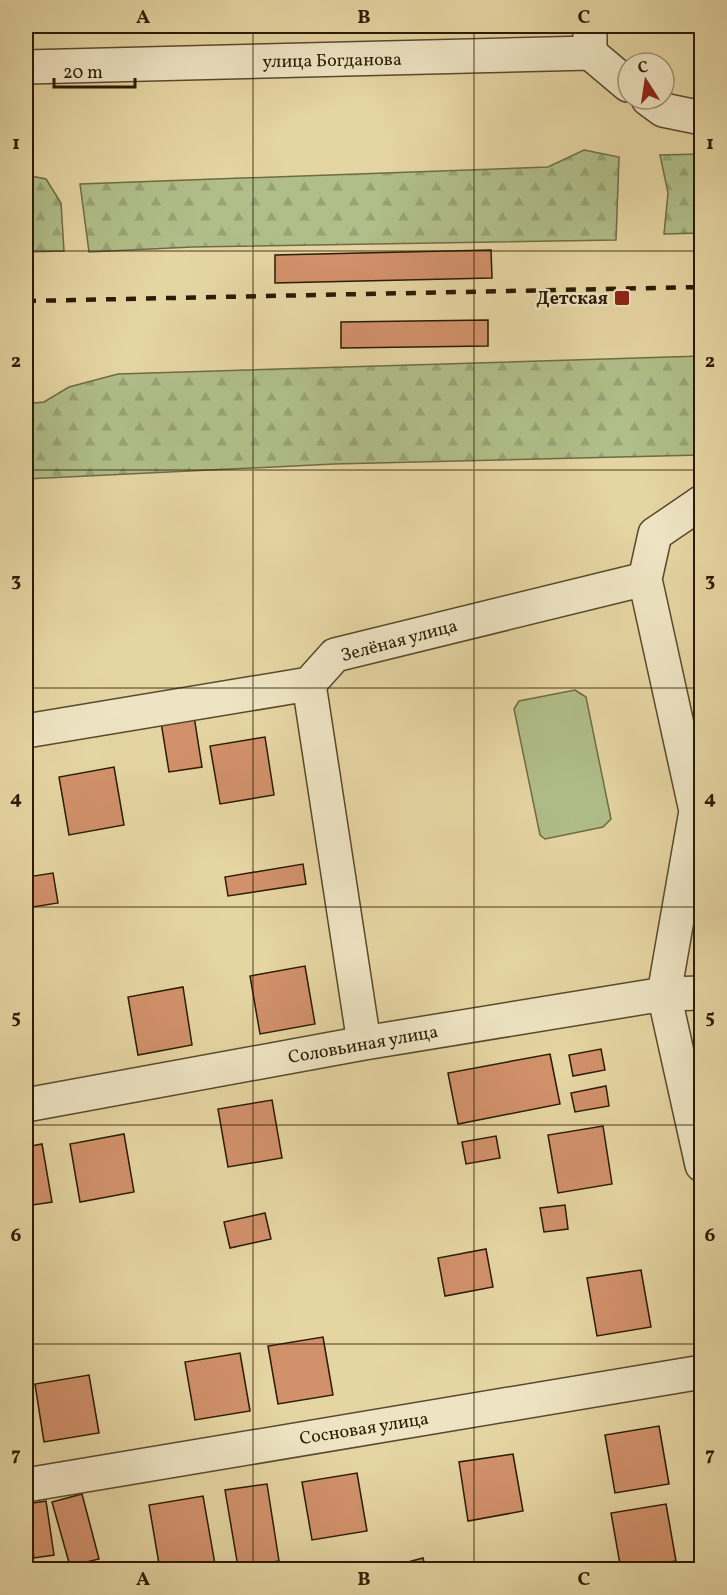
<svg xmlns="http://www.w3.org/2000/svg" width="727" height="1595" viewBox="0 0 727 1595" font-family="Vollkorn,serif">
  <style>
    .forest { fill: url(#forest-firs); stroke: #6e6c46; stroke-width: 1.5 }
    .pitch { fill: #b0be89; stroke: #6e6c46; stroke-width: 1.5 }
    .building { fill: #d1916b; stroke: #2b1a04; stroke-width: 1.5 }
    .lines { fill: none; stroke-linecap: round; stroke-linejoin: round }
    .minor-casing { stroke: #5a492c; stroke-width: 36 }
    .minor { stroke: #eee4c3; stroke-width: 33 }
    .rail { stroke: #2b1a04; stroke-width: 4.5; stroke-dasharray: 10 10; stroke-linecap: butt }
    .grid { fill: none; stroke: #2b1a04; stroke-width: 1.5; stroke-opacity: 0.55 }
    .poi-dot { fill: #8f2418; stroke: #eee4c3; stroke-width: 2 }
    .labels { text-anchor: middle; stroke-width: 4.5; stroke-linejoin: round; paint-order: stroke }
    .street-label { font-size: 18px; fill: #2b1a04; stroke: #eee4c3 }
    .poi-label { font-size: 18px; font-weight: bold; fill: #2b1a04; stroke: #eee4c3; text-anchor: end }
    .neatline { fill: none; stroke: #2b1a04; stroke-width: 2 }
    .grid-label { font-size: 20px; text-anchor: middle; font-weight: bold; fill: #2b1a04 }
  </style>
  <defs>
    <pattern id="forest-firs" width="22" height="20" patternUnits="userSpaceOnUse" patternTransform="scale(1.5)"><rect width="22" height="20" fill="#b0be89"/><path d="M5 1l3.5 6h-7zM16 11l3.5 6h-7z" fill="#98a375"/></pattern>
  </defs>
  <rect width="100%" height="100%" fill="#e5d5a2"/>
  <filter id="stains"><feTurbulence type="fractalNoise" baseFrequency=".00333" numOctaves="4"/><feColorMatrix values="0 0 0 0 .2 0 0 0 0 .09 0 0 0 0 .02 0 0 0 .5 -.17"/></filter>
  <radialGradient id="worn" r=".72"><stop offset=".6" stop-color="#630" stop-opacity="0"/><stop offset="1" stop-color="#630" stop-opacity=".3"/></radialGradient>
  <path class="forest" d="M 584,150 L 619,157 L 616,240 L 192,247 L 89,252 L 80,184 L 548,167 Z
    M 701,154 L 701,233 L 664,234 L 668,193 L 660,155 Z
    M 26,175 L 46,179 L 61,203 L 64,251 L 26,252 Z
    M 701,356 L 701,455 L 334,464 L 26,479 L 26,404 L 44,402 L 69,387 L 118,374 Z"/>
  <path class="pitch" d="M 575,690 L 586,697 L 611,819 L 603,827 L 545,839 L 540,835 L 514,709 L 519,701 Z"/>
  <path class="building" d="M 491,250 L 492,278 L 275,283 L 275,255 Z
    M 488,320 L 488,346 L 341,348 L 341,322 Z
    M 194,716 L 202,767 L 169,772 L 161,722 Z
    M 265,737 L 274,795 L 220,804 L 210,746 Z
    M 114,767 L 124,825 L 69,835 L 59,777 Z
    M 303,864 L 306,884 L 228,896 L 225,877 Z
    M 53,873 L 58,903 L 33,907 L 27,877 Z
    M 305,966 L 315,1024 L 260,1034 L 250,976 Z
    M 183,987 L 192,1045 L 138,1055 L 128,997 Z
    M 601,1049 L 605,1070 L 573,1076 L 569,1055 Z
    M 550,1054 L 560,1104 L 458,1124 L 448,1073 Z
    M 606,1086 L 609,1106 L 575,1112 L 571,1093 Z
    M 272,1100 L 282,1158 L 228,1167 L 218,1109 Z
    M 603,1126 L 612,1184 L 558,1193 L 548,1135 Z
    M 124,1134 L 134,1192 L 80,1202 L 70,1144 Z
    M 496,1136 L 500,1158 L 466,1164 L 462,1142 Z
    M 42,1144 L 52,1202 L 26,1206 L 26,1147 Z
    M 565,1205 L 568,1229 L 544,1232 L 540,1208 Z
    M 265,1213 L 271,1239 L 230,1248 L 224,1222 Z
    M 486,1249 L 493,1287 L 445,1296 L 438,1258 Z
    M 641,1270 L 651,1327 L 597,1336 L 587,1278 Z
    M 323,1337 L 333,1395 L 278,1404 L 268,1346 Z
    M 240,1353 L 250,1411 L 195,1420 L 185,1362 Z
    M 89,1375 L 99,1433 L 44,1442 L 35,1384 Z
    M 659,1426 L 669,1484 L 615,1493 L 605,1435 Z
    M 513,1454 L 523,1511 L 468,1521 L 459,1462 Z
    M 357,1473 L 367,1531 L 312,1540 L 302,1482 Z
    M 267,1484 L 279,1561 L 238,1567 L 225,1490 Z
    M 82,1494 L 99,1559 L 70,1566 L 52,1502 Z
    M 203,1496 L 216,1570 L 160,1570 L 149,1505 Z
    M 46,1501 L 54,1555 L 34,1558 L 26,1504 Z
    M 666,1504 L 676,1561 L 621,1570 L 611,1513 Z
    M 423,1558 L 426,1570 L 390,1570 L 389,1567 Z"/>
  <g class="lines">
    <g class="minor-casing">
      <path id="minor" d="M 590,26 L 590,53
        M 26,67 L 590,53 L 628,85
        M 648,99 L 663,110 L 702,118
        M 645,579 L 696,811 L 664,994 L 702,1165
        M 309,684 L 364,1043
        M 26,731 L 309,684 L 335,655 L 645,579 L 655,534 L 702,502
        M 26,1105 L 364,1043 L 664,994 L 702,993
        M 26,1485 L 702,1372"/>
    </g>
    <use href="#minor" class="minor"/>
    <path class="rail" d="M 26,301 L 702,287"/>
  </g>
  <path class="grid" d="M 253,26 L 253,1570M 474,26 L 474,1570M 26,251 L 702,251M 26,470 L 702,470M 26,688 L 702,688M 26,907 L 702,907M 26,1125 L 702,1125M 26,1344 L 702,1344"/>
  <rect class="poi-dot" x="614" y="290" width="16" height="16" rx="3"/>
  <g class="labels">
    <g class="street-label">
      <text transform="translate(332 60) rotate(-1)" y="6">улица Богданова</text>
      <text transform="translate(399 640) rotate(-15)" y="6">Зелёная улица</text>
      <text transform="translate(363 1044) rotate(-10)" y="6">Соловьиная улица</text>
      <text transform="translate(364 1428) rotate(-9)" y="6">Сосновая улица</text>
    </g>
    <g class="poi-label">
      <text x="608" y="304">Детская</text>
    </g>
  </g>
  <rect width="727" height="1595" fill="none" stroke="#e5d5a2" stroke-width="66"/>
  <g transform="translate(646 81) rotate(348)"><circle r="28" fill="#eee4c3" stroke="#a09377" stroke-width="1.5"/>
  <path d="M0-4.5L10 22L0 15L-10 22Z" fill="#8f2418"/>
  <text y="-9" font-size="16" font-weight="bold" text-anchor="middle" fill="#2b1a04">С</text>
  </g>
  <path d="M54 78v9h81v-9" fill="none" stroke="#2b1a04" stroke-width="3"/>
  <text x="63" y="78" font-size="18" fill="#2b1a04" stroke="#eee4c3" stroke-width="4.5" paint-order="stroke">20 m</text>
  <rect x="33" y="33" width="661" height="1529" class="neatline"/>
  <g class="grid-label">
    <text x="143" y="23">A</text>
    <text x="364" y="23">B</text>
    <text x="584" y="23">C</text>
    <text x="16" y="149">1</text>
    <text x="710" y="149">1</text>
    <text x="16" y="367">2</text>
    <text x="710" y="367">2</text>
    <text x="16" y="586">3</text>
    <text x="710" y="586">3</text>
    <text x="16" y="804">4</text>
    <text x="710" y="804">4</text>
    <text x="16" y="1023">5</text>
    <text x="710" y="1023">5</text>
    <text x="16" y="1241">6</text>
    <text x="710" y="1241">6</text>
    <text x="16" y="1460">7</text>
    <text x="710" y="1460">7</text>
    <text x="143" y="1585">A</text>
    <text x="364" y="1585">B</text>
    <text x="584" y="1585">C</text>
  </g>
  <rect width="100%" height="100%" filter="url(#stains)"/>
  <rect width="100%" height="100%" fill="url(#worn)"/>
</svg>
